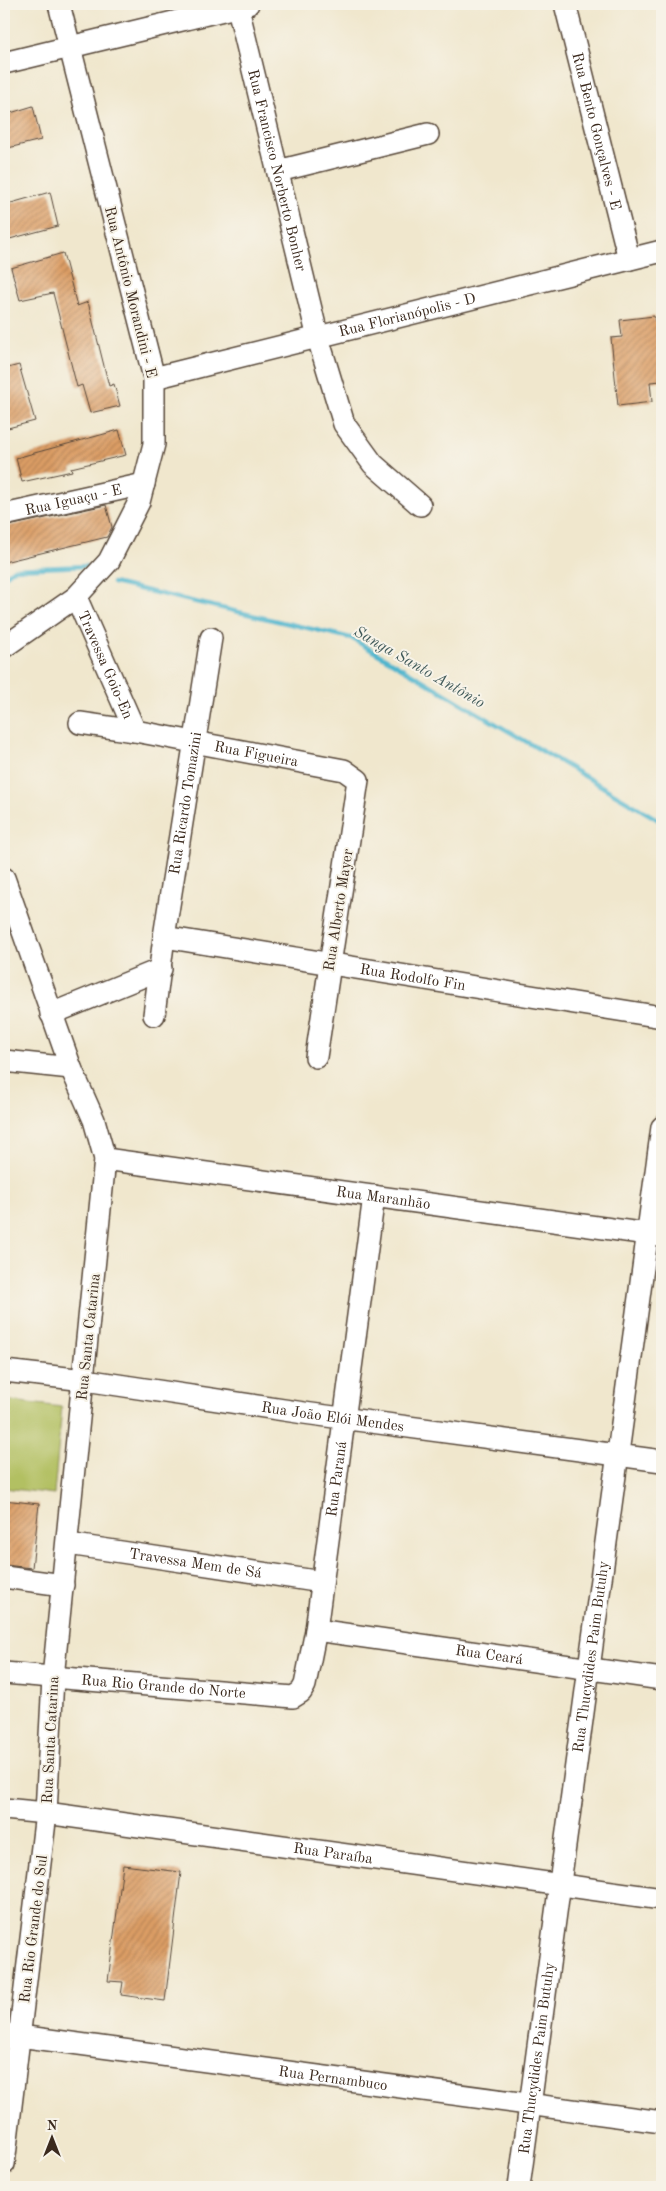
<svg xmlns="http://www.w3.org/2000/svg" width="666" height="2191" viewBox="0 0 666 2191" font-family="'Old Standard TT',serif">
  <style>
    .garden { fill: #b2c062; stroke: #767540 }
    .lines { fill: none; stroke-linecap: round; stroke-linejoin: round }
    .stream { stroke: #4fb5cd; stroke-width: 4.5 }
    .building { fill: url(#building-hatch) }
    .minor-casing { stroke: #564638; stroke-width: 24 }
    .minor { stroke: #fff; stroke-width: 21 }
    .labels { text-anchor: middle; stroke-width: 4; stroke-linejoin: round; paint-order: stroke }
    .street-label { font-size: 15px; fill: #3b2a1e; stroke: #f7f3e8 }
    .water-label { font-size: 16px; font-style: italic; fill: #425b5b; stroke: #f7f3e8 }
  </style>
  <defs>
    <pattern id="building-hatch" width="6" height="6" patternUnits="userSpaceOnUse" patternTransform="scale(1.25)"><rect width="6" height="6" fill="#db9d65"/><path d="M-1 1l2-2M0 6l6-6M5 7l2-2" fill="none" stroke="#b38053"/></pattern>
  </defs>
  <rect width="100%" height="100%" fill="#f7f3e8"/>
  <filter id="ink" filterUnits="userSpaceOnUse"><feTurbulence type="fractalNoise" baseFrequency=".02" numOctaves="2"/><feDisplacementMap in="SourceGraphic" scale="10" xChannelSelector="R" yChannelSelector="G"/><feConvolveMatrix kernelMatrix="1 2 1 2 8 2 1 2 1" color-interpolation-filters="sRGB"/></filter>
  <filter id="wash" filterUnits="userSpaceOnUse"><feTurbulence type="fractalNoise" baseFrequency=".0096" numOctaves="4" result="noise"/><feDisplacementMap in="SourceGraphic" scale="20" xChannelSelector="R" yChannelSelector="G"/><feGaussianBlur stdDeviation="1.12" result="paint"/><feColorMatrix in="noise" values="0 0 0 0 0 0 0 0 0 0 0 0 0 0 0 0 0 1.4 0 .05"/><feComposite in="paint" operator="in"/></filter>
  <g filter="url(#wash)">
    <rect width="100%" height="100%" fill="#f0e7cd"/>
    <path class="garden" d="M 4,1400 L 62,1407 L 54,1494 L 4,1488 Z"/>
    <g class="lines">
      <path class="stream" d="M 4,577 L 14,569 L 86,566
        M 113,583 L 351,638 L 662,822"/>
    </g>
    <g id="blocks">
      <path class="building" d="M 33,106 L 41,140 L 4,149 L 4,115 Z
        M 50,192 L 58,226 L 6,240 L 4,231 L 4,205 Z
        M 63,253 L 77,306 L 88,302 L 109,386 L 114,384 L 120,406 L 90,413 L 82,385 L 77,387 L 53,293 L 20,300 L 11,268 Z
        M 654,316 L 655,321 L 662,321 L 662,381 L 650,382 L 652,402 L 618,406 L 611,338 L 622,337 L 620,320 Z
        M 19,365 L 35,421 L 4,429 L 4,369 Z
        M 119,430 L 126,455 L 71,468 L 72,471 L 22,482 L 16,458 Z
        M 106,505 L 112,527 L 107,537 L 4,562 L 4,527 Z
        M 4,1500 L 39,1504 L 32,1568 L 4,1565 Z
        M 123,1865 L 181,1872 L 165,2001 L 121,1995 L 123,1982 L 108,1981 Z"/>
    </g>
  </g>
  <g filter="url(#ink)">
    <use href="#blocks" fill-opacity="0" stroke="#564638" stroke-width="1"/>
    <g class="lines">
      <g class="minor-casing">
        <g id="minor">
          <path id="s1" d="M 237,4 L 318,338 L 344,424 L 373,464 L 420,505"/>
          <path id="s2" d="M 565,4 L 629,259"/>
          <path d="M 4,63 L 248,4"/>
          <path d="M 278,171 L 428,134"/>
          <path id="s3" d="M 154,378 L 662,251"/>
          <path id="s4" d="M 4,515 L 144,484"/>
          <path id="s5" d="M 76,597 L 135,731"/>
          <path d="M 4,647 L 76,597 L 109,561 L 139,502 L 154,444 L 154,378 L 59,4"/>
          <path id="s6" d="M 80,723 L 135,731 L 344,770 L 358,780 L 316,1057"/>
          <path d="M 4,878 L 71,1068 L 94,1120 L 105,1159 L 53,1678 L 46,1813 L 4,2164"/>
          <path id="s7" d="M 164,937 L 662,1017"/>
          <path d="M 51,1014 L 161,969"/>
          <path id="s8" d="M 154,1015 L 164,937 L 211,638"/>
          <path d="M 4,1061 L 71,1068"/>
          <path id="s9" d="M 105,1159 L 662,1236"/>
          <path id="s10" d="M 4,1371 L 85,1380 L 304,1413 L 662,1461"/>
          <path id="s11" d="M 68,1544 L 322,1582"/>
          <path d="M 4,1577 L 63,1585"/>
          <path id="s12" d="M 316,1630 L 662,1679"/>
          <path id="s13" d="M 4,1673 L 293,1697 L 301,1692 L 305,1685 L 316,1630 L 374,1196"/>
          <path id="s14" d="M 4,1809 L 46,1813 L 662,1899"/>
          <path id="s15" d="M 4,2034 L 662,2122"/>
          <path id="s16" d="M 519,2187 L 662,1127"/>
        </g>
      </g>
      <use href="#minor" class="minor"/>
    </g>
  </g>
  <g class="labels">
    <g class="street-label">
      <text dy="5" stroke="none"><textPath href="#s2" startOffset="131">Rua Bento Gonçalves - E</textPath></text>
      <text dy="5" stroke="none"><textPath href="#s1" startOffset="171">Rua Francisco Norberto Bonher</textPath></text>
      <text transform="translate(131 292) rotate(76)" y="5">Rua Antônio Morandini - E</text>
      <text dy="5" stroke="none"><textPath href="#s3" startOffset="261">Rua Florianópolis - D</textPath></text>
      <text dy="5" stroke="none"><textPath href="#s4" startOffset="71">Rua Iguaçu - E</textPath></text>
      <text dy="5" stroke="none"><textPath href="#s5" startOffset="74">Travessa Goio-En</textPath></text>
      <text dy="5" stroke="none"><textPath href="#s6" startOffset="179">Rua Figueira</textPath></text>
      <text dy="5" stroke="none"><textPath href="#s8" startOffset="214">Rua Ricardo Tomazini</textPath></text>
      <text transform="translate(338 910) rotate(-81)" y="5">Rua Alberto Mayer</text>
      <text dy="5" stroke="none"><textPath href="#s7" startOffset="252">Rua Rodolfo Fin</textPath></text>
      <text dy="5" stroke="none"><textPath href="#s9" startOffset="281">Rua Maranhão</textPath></text>
      <text transform="translate(88 1337) rotate(-84)" y="5">Rua Santa Catarina</text>
      <text dy="5" stroke="none"><textPath href="#s10" startOffset="332">Rua João Elói Mendes</textPath></text>
      <text dy="5" stroke="none"><textPath href="#s13" startOffset="516">Rua Paraná</textPath></text>
      <text dy="5" stroke="none"><textPath href="#s11" startOffset="129">Travessa Mem de Sá</textPath></text>
      <text dy="5" stroke="none"><textPath href="#s12" startOffset="175">Rua Ceará</textPath></text>
      <text dy="5" stroke="none"><textPath href="#s16" startOffset="535">Rua Thucydides Paim Butuhy</textPath></text>
      <text dy="5" stroke="none"><textPath href="#s13" startOffset="160">Rua Rio Grande do Norte</textPath></text>
      <text transform="translate(50 1740) rotate(-87)" y="5">Rua Santa Catarina</text>
      <text dy="5" stroke="none"><textPath href="#s14" startOffset="332">Rua Paraíba</textPath></text>
      <text transform="translate(33 1929) rotate(-83)" y="5">Rua Rio Grande do Sul</text>
      <text dy="5" stroke="none"><textPath href="#s16" startOffset="130">Rua Thucydides Paim Butuhy</textPath></text>
      <text dy="5" stroke="none"><textPath href="#s15" startOffset="332">Rua Pernambuco</textPath></text>
    </g>
    <g class="water-label">
      <text transform="translate(420 666) rotate(30)" y="6">Sanga Santo Antônio</text>
    </g>
  </g>
  <rect width="666" height="2191" fill="none" stroke="#f7f3e8" stroke-width="20"/>
  <g transform="translate(52 2138)" stroke="#f7f3e8" stroke-width="4" paint-order="stroke">
  <path d="M0-4L9 19L0 12L-9 19Z" fill="#3b2a1e"/>
  <text y="-8" font-size="14" font-weight="bold" text-anchor="middle" fill="#3b2a1e">N</text>
  </g>
</svg>
